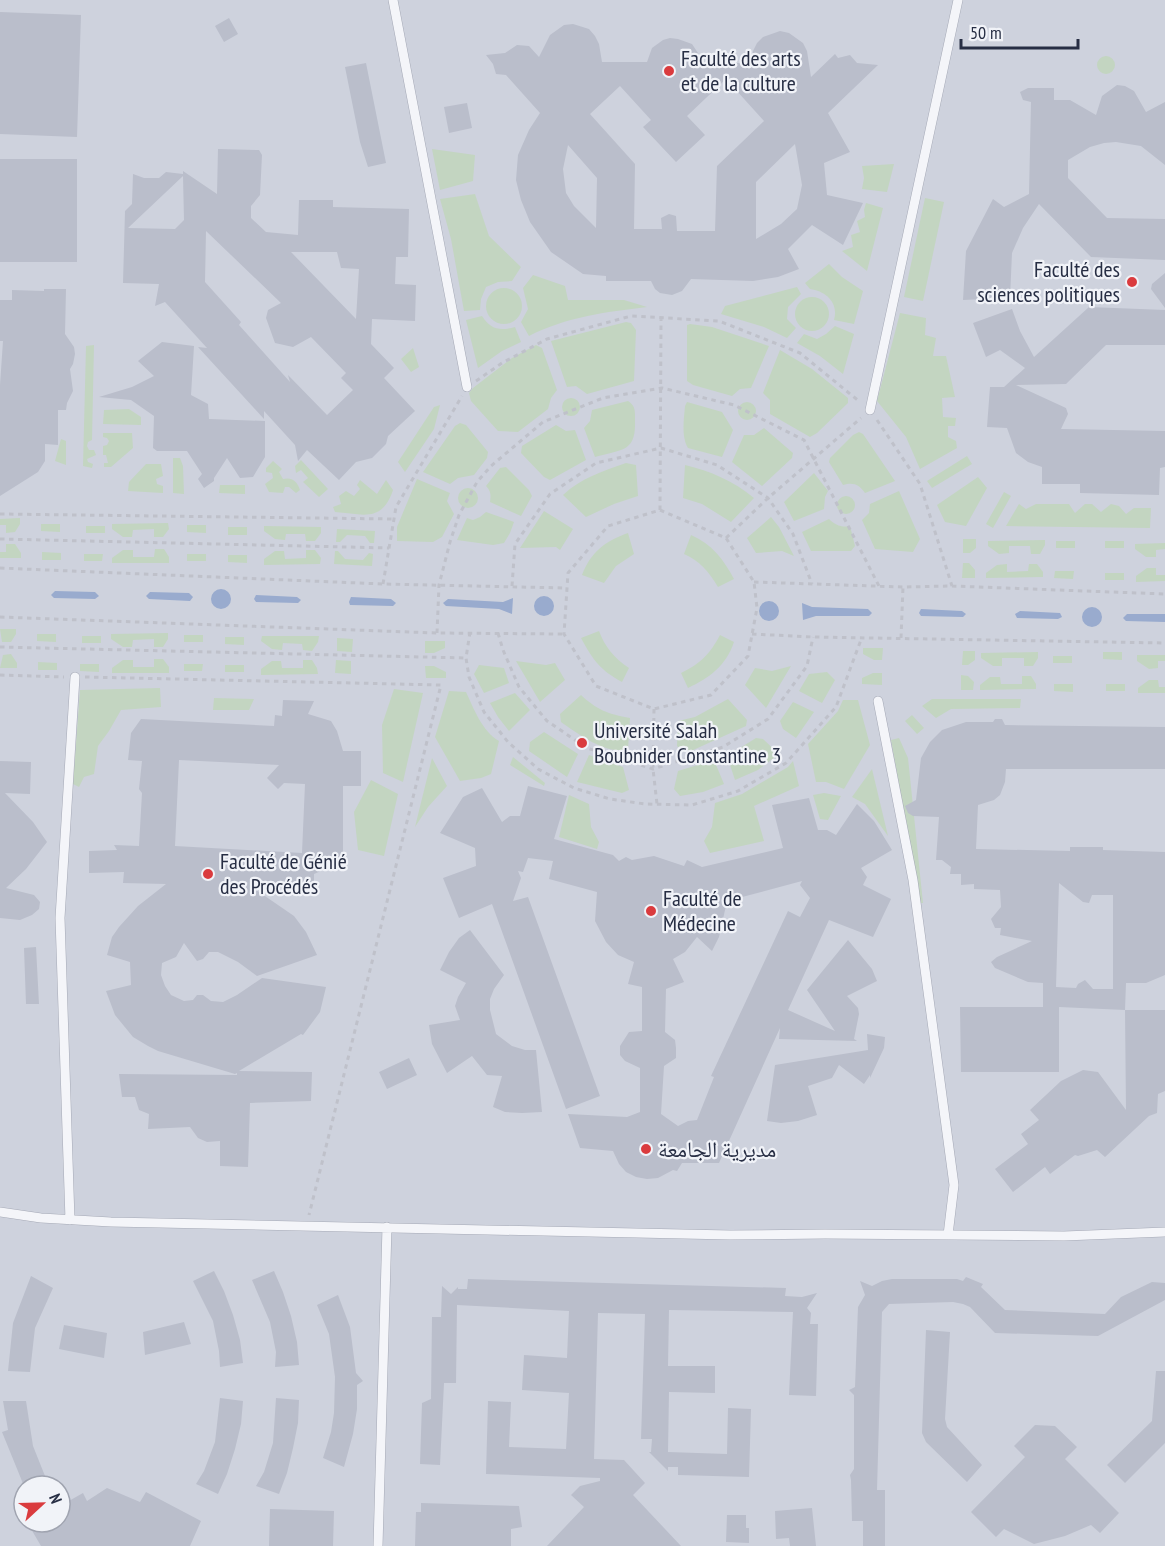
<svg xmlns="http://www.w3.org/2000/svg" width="1165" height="1546" viewBox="0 0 1165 1546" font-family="'PT Sans Narrow','Noto Naskh Arabic',sans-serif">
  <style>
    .built { fill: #ced2dd; fill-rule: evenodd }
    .green { fill: #c3d5c1 }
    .water { fill: #99abce }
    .building { fill: #babecb; fill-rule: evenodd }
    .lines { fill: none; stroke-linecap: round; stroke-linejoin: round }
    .service-casing { stroke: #a5a9b6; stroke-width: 10 }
    .path { stroke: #bfc1ca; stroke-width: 3; stroke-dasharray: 4.5 4.5; stroke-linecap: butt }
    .service { stroke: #f4f5f9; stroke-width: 9 }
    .poi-dot { fill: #da3b3e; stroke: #f1f3f8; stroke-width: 2 }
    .labels { text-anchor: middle; stroke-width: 4.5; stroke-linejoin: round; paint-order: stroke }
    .poi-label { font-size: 22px; fill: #272e44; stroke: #f1f3f8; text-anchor: start }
  </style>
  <rect width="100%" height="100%" fill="#e1e3eb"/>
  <path class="built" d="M 0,0 L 1165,0 L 1165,1546 L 0,1546 ZM 24,1486 L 60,1486 L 60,1522 L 24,1522 Z"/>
  <path class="green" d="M1097 65a9 9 0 1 1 18 0a9 9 0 1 1-18 0Z
    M 432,149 L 475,155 L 473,181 L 440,190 Z
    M 894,164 L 887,192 L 862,189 L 864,178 L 862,166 Z
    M 475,194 L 489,236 L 521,267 L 512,281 L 498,282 L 486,287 L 481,299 L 480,310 L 464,311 L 451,239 L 440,199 Z
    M 925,198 L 944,202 L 923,301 L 904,297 Z
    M 866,203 L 883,208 L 867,271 L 842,251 L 853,247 L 851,235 L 860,232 L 857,221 L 865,217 L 864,210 Z
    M 829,264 L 842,277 L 863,291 L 854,324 L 834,320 C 839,303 826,291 810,289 L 805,283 Z
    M 533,275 L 565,286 L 568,300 L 624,300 L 647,307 C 606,312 566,317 529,336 L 521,322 L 528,309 L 523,288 Z
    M 797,287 L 801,294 L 788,307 L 787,319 L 796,328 L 787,338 L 764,327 L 721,314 L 725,306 Z
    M486 306a18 18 0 1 1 36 0a18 18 0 1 1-36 0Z
    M795 314a17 17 0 1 1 34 0a17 17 0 1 1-34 0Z
    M 900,313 L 926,318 L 925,335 L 936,338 L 933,356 L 946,356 L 955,397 L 942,398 L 943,417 L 956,418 L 955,426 L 948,426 L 948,437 L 956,441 L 957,448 L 920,469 L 906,437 L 877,401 Z
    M 482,316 C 491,330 500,331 515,327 L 521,342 L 502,351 L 478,368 L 466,320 Z
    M 626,322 L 631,323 L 636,330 L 634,381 L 587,394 L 576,386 L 567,387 L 551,341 Z
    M 690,324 L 712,327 L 769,346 L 751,388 L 740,389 L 732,396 L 693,385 L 687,381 L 687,325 Z
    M 835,326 L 854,334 L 843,374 L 820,356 L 797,343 L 804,334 L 817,339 L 826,334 Z
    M 94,345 L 92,440 L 88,442 L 87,446 L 89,450 L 94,450 L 96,455 L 87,459 L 88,462 L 93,464 L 92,468 L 83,466 L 86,346 Z
    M 536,345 L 542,348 L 557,390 L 551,398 L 548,409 L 518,432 L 498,431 L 471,401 L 469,393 L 473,388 L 512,358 Z
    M 413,348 L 419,367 L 411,372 L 401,359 Z
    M 780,350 L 812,369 L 848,398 L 848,403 L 817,433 L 810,437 L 770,414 L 770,400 L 763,393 Z
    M562 407a9 9 0 1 1 18 0a9 9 0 1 1-18 0Z
    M 628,401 C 636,406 635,412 635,421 C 636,453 621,449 595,457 L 584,428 L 590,421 L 592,410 Z
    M738 411a9 9 0 1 1 18 0a9 9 0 1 1-18 0Z
    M 687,402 L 722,412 L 733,430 L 722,457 L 688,448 C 681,436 684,419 685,406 Z
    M 440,405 L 434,429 L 405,472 L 398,462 L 434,407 Z
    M 129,409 L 141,417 L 141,425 L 103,424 L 104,410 Z
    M 460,423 L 466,425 L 488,452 L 487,458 L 474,475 L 458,478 L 450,484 L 423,472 L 455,426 Z
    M 556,425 L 566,431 L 575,430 L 586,460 L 550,480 L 544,477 L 521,453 L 522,446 Z
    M 764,428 L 793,453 L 792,458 L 762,486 L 732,462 L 744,435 L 754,435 Z
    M 859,432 L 863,434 L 895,481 L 865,493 C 859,484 853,482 843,485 L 829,462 L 830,458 L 853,435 Z
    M 103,433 L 132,433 L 133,448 L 111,467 L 104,467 L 104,463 L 108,463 L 106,455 L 103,455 L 103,446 L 107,445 L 109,441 L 107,438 L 103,437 Z
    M 61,439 L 66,441 L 66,465 L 55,461 Z
    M 967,456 L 972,464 L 932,488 L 927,481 Z
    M 173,458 L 180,458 L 183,466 L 184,494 L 173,493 Z
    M 301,460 L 328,489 L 319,497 L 303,482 L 308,478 L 301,470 L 296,473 L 295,466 Z
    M 273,461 L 282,469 L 279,472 L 283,479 C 292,477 297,481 300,490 L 296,493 L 289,487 L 285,487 L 283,493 L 269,492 L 265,484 L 273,478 L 272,473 L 266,472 L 266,468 Z
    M 626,463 L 636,465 L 638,496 L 614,504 L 586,517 L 563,495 C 581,478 603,471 626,463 Z
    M 146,464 L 161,464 L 163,476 L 156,479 L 157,484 L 163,486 L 163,493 L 128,491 L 129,482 Z
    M 685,465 C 710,471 734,481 754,498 L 731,522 L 702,504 L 683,498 Z
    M 506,467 L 529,490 L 532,496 L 521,516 L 490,502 C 491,495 491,491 486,486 L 500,468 Z
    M 814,473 L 828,491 L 825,497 L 824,509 L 794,521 L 784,502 Z
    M 978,477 L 987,488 L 966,526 L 945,522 L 937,505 Z
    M 417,479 L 450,493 L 447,501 L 454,514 L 442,537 L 433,542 L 397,541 L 397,527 Z
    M 360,480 L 377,494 L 386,480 L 393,490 C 382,523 363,514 335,512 L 333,507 L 341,504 L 339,496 L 346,491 L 354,496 L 360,489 L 357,485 Z
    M 220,485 L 245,485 L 245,494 L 219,493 Z
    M458 498a10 10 0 1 1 20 0a10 10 0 1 1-20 0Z
    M 899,491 L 920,539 L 913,552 L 875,549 L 862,520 L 869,513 L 870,504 Z
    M 1004,492 L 1011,496 L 993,528 L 986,524 Z
    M837 505a9 9 0 1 1 18 0a9 9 0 1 1-18 0Z
    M 1019,504 L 1026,509 L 1036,504 L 1069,504 L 1075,513 L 1085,504 L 1092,504 L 1101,512 L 1111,504 L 1119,506 L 1126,514 L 1134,508 L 1151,508 L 1150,528 L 1006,526 Z
    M 544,511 L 573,529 L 560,550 L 556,547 L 520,548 Z
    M 486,512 L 514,522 L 510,533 L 504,543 L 493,545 L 457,540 L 467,518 L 473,520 L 480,517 Z
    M 771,517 L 779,527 L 794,556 L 782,551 L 756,553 L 747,538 Z
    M 20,518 L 20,524 L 15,532 L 6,533 L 6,525 L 0,525 L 0,519 Z
    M 829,519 C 835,525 842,528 850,526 L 855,546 L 851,551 L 811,551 L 802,532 Z
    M 168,523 L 169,529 L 163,537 L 154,537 L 154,529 L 133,530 L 132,537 L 123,537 L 112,529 L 112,524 Z
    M 41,524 L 60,524 L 60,532 L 41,531 Z
    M 187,525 L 206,525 L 206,533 L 187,532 Z
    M 86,526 L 105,526 L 105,533 L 86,533 Z
    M 264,526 L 321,527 L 321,533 L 315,541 L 306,541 L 305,534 L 286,534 L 285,540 L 275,539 L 264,531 Z
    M 228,527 L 247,527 L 247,535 L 228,535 Z
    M 337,529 L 375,531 L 374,543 L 370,543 L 365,536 L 347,535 L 340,542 L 336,542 Z
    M 628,533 L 634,554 L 616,566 L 604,583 L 582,575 C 591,552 605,541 628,533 Z
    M 691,535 C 712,544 724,560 734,579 L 718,587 C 709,572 700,561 684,554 Z
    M 963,539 L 976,539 L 976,548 L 970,553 L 963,553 Z
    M 1045,540 L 1045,545 L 1040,554 L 1031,554 L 1030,546 L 1009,546 L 1009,553 L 999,554 L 988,546 L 988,541 Z
    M 1056,541 L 1075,541 L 1075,548 L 1056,548 Z
    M 1105,541 L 1124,541 L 1124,548 L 1105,548 Z
    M 1165,543 L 1165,549 L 1156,550 L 1156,557 L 1146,557 L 1135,549 L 1135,544 Z
    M 6,544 L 15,544 L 21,553 L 21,558 L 0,558 L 0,552 L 6,552 Z
    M 155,549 L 164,549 L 169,557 L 169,563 L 112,563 L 112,558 L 123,550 L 133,550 L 133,557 L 154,557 Z
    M 306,550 L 315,550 L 321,558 L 320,564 L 264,565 L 264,559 L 275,551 L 284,551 L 285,559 L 306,558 Z
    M 335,551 L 338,551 L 345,559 L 363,560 L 369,553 L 373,554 L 372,566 L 334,564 Z
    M 42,552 L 61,553 L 61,560 L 42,560 Z
    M 84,554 L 103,554 L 102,561 L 84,561 Z
    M 187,554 L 206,554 L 206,561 L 187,561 Z
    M 228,555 L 247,555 L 247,563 L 228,562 Z
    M 963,563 L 969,563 L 975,570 L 975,578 L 962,578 Z
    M 1007,564 L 1007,572 L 1028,571 L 1029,564 L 1037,564 L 1043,572 L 1043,577 L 986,578 L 986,573 L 997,565 Z
    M 1147,568 L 1156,568 L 1156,575 L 1165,575 L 1165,581 L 1136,582 L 1136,576 Z
    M 1055,571 L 1074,571 L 1073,579 L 1054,578 Z
    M 1105,573 L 1124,573 L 1124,580 L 1105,580 Z
    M 0,629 L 16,629 L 16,634 L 11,642 L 2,642 Z
    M 599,631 C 605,647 614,658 629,668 L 622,682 C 600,670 593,660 581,638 Z
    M 168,633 L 168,639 L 163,647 L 154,647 L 154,639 L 133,640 L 132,647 L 123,647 L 111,639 L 111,634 Z
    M 37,634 L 56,634 L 56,642 L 37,641 Z
    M 184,635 L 203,635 L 203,642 L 184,642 Z
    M 720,635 L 734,642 C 726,666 709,678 688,688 L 681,673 C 700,664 710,654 720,635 Z
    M 82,636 L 101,636 L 101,643 L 82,643 Z
    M 262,636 L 319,636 L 318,642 L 312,651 L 303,650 L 302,644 L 283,643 L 282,650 L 272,649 L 261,641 Z
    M 225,637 L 244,637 L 244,645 L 225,644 Z
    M 337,638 L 353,639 L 352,652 L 337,651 Z
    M 425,641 L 445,641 L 445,648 L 434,653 L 425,653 Z
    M 863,648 L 883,648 L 882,660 L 874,660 L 863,654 Z
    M 963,651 L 975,651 L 975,660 L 968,665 L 962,665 Z
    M 1038,652 L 1038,658 L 1033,666 L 1024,666 L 1024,658 L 1002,658 L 1002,666 L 993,666 L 981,658 L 981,653 Z
    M 1103,652 L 1122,652 L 1122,660 L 1103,659 Z
    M 11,654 L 17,663 L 17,668 L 0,668 L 3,655 Z
    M 1137,655 L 1165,655 L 1165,661 L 1158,661 L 1158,668 L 1149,669 L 1137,661 Z
    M 1053,656 L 1072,656 L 1072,663 L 1053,663 Z
    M 154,659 L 163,659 L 169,667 L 169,673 L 112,673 L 112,668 L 123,660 L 133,660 L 133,667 L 154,667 Z
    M 303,660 L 312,660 L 317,668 L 318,674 L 261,675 L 261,669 L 272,661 L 281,661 L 282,668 L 303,668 Z
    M 336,660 L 351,661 L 351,674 L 335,673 Z
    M 516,661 L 546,665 L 555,663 L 565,680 L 540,702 Z
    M 38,662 L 57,663 L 57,670 L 38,670 Z
    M 80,664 L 99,664 L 99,672 L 80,671 Z
    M 184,664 L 203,664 L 202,671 L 184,671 Z
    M 225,665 L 244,665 L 244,672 L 225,672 Z
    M 479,665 L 504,668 L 509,683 L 484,693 L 474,674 Z
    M 425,666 L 434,666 L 446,672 L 446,678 L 426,678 Z
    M 791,666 L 766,708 L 745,685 L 755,668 L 772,671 Z
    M 827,672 L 835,680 L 822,703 L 799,691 L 809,674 Z
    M 873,673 L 882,673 L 882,685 L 862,684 L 862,678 Z
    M 961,675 L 968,676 L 974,682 L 973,690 L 961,690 Z
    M 1022,676 L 1031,676 L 1036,684 L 1036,689 L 980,690 L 980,685 L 990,677 L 1000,677 L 1001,684 L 1022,684 Z
    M 1149,680 L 1158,680 L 1159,687 L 1165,687 L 1165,693 L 1138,693 L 1138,688 Z
    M 1054,684 L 1073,684 L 1073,692 L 1054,691 Z
    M 1106,684 L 1125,684 L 1125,691 L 1106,691 Z
    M 160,688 L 161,707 L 121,710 L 109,731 L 98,746 L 94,774 L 84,777 L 79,787 L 73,784 L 80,690 Z
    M 394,689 L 423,693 L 403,782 L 383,773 L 382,725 Z
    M 449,691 L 466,692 C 474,709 482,731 499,741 L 491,774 L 481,778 L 460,781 L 435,737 Z
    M 515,693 L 530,710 L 509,731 L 498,717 L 490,703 Z
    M 581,695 C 597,710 608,714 630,718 L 628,749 C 607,756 577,733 561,722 L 560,714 Z
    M 214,698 L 254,699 L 249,710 L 213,710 Z
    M 728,699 L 747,720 L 746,726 L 691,751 L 684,752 L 677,746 L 678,721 L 695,717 Z
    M 932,699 L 1021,699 L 1020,708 L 951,709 L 936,718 L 922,706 Z
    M 843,700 L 858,700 L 870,745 L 844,789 L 826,782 L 816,782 L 808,744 L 838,711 Z
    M 793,702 L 814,712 L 796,738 L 783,729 L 780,721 Z
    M 912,715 L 924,728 L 917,734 L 905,721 Z
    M 544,732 L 578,754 L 567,777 L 529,751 L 530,742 Z
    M 756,738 L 763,739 L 779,754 L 758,770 L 735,780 L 727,756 Z
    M 899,738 L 908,758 L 923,903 L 920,903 L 891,740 Z
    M 589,755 L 623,767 L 629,790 L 622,793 L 577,782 Z
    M 513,757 L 545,783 L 544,786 L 510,765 Z
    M 432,758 L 447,786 L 428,807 L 415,827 Z
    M 714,760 L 724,784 L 703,792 L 680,796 L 674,789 L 678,771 Z
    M 793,761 L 799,786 L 754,806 L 764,841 L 710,853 L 704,841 L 712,827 L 715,803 L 742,794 L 788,767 Z
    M 872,769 L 888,836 L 865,804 L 852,797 Z
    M 371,780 L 398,794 L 384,856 L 358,850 L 354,812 Z
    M 824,793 L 841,796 L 828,820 L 820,819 L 813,795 Z
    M 569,795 L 589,804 L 591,827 L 599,842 L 597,849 L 559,837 Z"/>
  <path class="water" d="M211 599a10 10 0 1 1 20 0a10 10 0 1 1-20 0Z
    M 55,591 L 95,592 L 99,596 L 95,599 L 54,598 L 51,595 Z
    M 150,592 L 189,593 L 193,597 L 190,601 L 149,599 L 146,596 Z
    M 256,595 L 297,597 L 301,600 L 298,603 L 256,602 L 254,599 Z
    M534 606a10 10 0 1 1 20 0a10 10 0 1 1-20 0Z
    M 351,597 L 391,599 L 396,603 L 393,606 L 350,605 L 349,602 Z
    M 513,598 L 512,614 L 499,609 L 446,606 L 443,603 L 448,599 L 503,602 Z
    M759 611a10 10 0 1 1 20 0a10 10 0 1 1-20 0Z
    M 802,603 L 812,607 L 868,609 L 872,613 L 869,616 L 816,616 L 803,620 Z
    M1082 617a10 10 0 1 1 20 0a10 10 0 1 1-20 0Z
    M 921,609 L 962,611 L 966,614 L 963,617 L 921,616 L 919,613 Z
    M 1020,611 L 1060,613 L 1062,617 L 1058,619 L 1017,618 L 1015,614 Z
    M 1127,614 L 1165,614 L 1165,622 L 1126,621 L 1123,618 Z"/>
  <path class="building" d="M 0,12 L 81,15 L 77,137 L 0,134 Z
    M 229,18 L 238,34 L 224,42 L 215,26 Z
    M 573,24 L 589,29 L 595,36 L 599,44 L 602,62 L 647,62 L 652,48 L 663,40 L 670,38 L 678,39 L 692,44 L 698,53 L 700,63 L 752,63 L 753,51 L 757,43 L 763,37 L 780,31 L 789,33 L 803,43 L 807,51 L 811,77 L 835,54 L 838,58 L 850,55 L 857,63 L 878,65 L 828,113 L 850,152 L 824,163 L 827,195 L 863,203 L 843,245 L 812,225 L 788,249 L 799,269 L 778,277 L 753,281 L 691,279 L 682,291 L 672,295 L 660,293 L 655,289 L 651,281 L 606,281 L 606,276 L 583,274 L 551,252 L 530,222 L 521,200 L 516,180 L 518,155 L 529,130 L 540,113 L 506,75 L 496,74 L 493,64 L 486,55 L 505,53 L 517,45 L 529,46 L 539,57 L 550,35 L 564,25 ZM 726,79 L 764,121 L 717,166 L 715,231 L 677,231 L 676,216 L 669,214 L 661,218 L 662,229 L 634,229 L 635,164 L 590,114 L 620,86 L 651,120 L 643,127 L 676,162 L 705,135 L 687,116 ZM 795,144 L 802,185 L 797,209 L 781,224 L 756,239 L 756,182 ZM 568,145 L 597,178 L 596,228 L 574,206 L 566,193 L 563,169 Z
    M 366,63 L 386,163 L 368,167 L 360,142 L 345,67 Z
    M 1117,85 L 1125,86 L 1134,91 L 1146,112 L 1165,102 L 1165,165 L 1141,146 L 1116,142 L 1104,143 L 1090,147 L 1068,160 L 1068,178 L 1107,218 L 1165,219 L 1165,260 L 1091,257 L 1039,204 L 1023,228 L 1012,253 L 1010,298 L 963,300 L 966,251 L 993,199 L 1004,207 L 1029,194 L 1031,102 L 1023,100 L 1020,92 L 1028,88 L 1054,88 L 1054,100 L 1070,100 L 1096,115 L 1102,96 Z
    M 467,103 L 472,128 L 449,133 L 444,107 Z
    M 218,149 L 259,150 L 262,155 L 260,195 L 251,206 L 251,218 L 266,232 L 298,235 L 299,200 L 333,200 L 333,207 L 409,209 L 408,257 L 396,257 L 395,284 L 416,285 L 415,321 L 372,319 L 371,344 L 394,368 L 384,378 L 415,411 L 388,436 L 386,444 L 372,458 L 356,462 L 339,480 L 307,450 L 298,461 L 295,445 L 264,411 L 264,419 L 198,347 L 207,348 L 165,302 L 155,306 L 159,284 L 123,283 L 125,211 L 132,204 L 133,174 L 144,178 L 159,178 L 166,172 L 183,174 L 183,171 L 217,194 ZM 183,176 L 184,220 L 175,229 L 128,228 ZM 206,231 L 281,303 L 268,310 L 266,318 L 275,343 L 293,347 L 311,337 L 346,373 L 341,378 L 353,390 L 327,415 L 288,375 L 290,382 L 239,325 L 241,322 L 205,282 ZM 291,252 L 337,252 L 341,268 L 359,269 L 356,319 Z
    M 0,159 L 77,159 L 77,262 L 0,262 Z
    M 1165,273 L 1165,308 L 1151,289 L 1152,284 Z
    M 44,289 L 66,289 L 65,334 L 74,347 L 75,354 L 73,364 L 70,369 L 73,391 L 67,403 L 66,410 L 58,410 L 58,445 L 45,444 L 45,461 L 38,472 L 0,496 L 0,385 L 3,341 L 0,341 L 0,300 L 12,300 L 12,290 L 44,291 Z
    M 1089,307 L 1165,310 L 1165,345 L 1106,345 L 1066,384 L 1016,385 L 1066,408 L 1068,414 L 1061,429 L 1165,431 L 1165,467 L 1160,468 L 1159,495 L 1080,493 L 1080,484 L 1042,484 L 1042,467 L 1028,462 L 1016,453 L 1007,428 L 987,427 L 990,387 L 1004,387 L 1025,368 L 1000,350 L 986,357 L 973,323 L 1012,309 L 1020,331 L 1034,357 Z
    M 162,342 L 194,346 L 191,395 L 208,404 L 209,419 L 265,421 L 265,457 L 253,477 L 240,478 L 227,458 L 214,478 L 214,481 L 204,488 L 198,479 L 202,474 L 187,451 L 157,451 L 153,448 L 154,416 L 131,400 L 99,397 L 132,387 L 154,376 L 138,361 Z
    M 283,700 L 314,701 L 308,714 L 331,721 L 337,731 L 343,751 L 361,751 L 361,786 L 343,786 L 343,862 L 333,862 L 321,871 L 314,874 L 314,886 L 252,887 L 294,916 L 306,932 L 317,955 L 257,976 L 238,962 L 218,952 L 209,952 L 203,959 L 197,961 L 184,943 L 176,957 L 162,963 L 161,975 L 165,986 L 171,995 L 184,1001 L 193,1000 L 197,995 L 203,995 L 211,1001 L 223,1002 L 237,995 L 262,978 L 326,987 L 320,1012 L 303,1035 L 301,1034 L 239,1071 L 312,1072 L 311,1101 L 250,1103 L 248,1167 L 220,1166 L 220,1141 L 207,1142 L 198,1138 L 190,1127 L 148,1129 L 149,1114 L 139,1110 L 135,1097 L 122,1097 L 119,1074 L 237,1075 L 237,1073 L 235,1074 L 158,1051 L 148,1046 L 133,1037 L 115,1015 L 106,991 L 131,985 L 130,962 L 107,955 L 112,937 L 119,927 L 138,906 L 166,884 L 123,883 L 124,872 L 89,873 L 89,851 L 117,850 L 114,845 L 139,846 L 142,793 L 139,789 L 142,761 L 128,760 L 131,733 L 141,719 L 274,726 L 275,715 L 282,716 ZM 179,760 L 279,765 L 267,778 L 278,789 L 284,783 L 305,784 L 302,853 L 175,846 Z
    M 995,719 L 1002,719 L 1005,725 L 1165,727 L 1165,769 L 1006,769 L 1005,782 L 1000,795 L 994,800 L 978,805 L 976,849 L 1070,851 L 1070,847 L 1103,847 L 1103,850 L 1165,852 L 1165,975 L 1146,983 L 1126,983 L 1125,1010 L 1059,1007 L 1059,1072 L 961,1072 L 960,1007 L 1043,1007 L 1043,983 L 1028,982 L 995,968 L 991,962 L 997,957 L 1032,941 L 1000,935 L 1001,928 L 995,928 L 991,919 L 1001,907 L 1000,890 L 974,889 L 974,884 L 961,885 L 961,874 L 950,874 L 951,867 L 942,860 L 936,860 L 939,817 L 913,816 L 908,813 L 905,806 L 916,800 L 921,758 L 930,742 L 942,730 L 966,722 L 993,722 ZM 1059,883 L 1083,902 L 1089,903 L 1092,895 L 1113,895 L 1113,989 L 1093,989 L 1085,980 L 1078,984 L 1076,988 L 1056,987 Z
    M 0,761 L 31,762 L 30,794 L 5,793 L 33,822 L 47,842 L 26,869 L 6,888 L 34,895 L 40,902 L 39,909 L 32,915 L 20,920 L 0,918 Z
    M 528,786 L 567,796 L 554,839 L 613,855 L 619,861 L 626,857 L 632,860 L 654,856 L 684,866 L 687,860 L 702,867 L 783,848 L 772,805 L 809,798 L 818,830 L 827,830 L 836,835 L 857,804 L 874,821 L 892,850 L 861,868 L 867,877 L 863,885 L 891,899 L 873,937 L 829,920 L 788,1010 L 835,1031 L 807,990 L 848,940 L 872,969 L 877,981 L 847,996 L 858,1008 L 859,1014 L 854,1039 L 857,1041 L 779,1039 L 780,1028 L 719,1163 L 682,1163 L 677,1171 L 673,1170 L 658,1178 L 647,1179 L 636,1177 L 626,1172 L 619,1164 L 613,1151 L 580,1148 L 568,1114 L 627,1117 L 640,1112 L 640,1068 L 625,1061 L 620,1055 L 620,1046 L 629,1032 L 642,1031 L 642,987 L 628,984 L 634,962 L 618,955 L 606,942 L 595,921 L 597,892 L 549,879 L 553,861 L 528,858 L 523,872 L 518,871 L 521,878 L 513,901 L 528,897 L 600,1096 L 566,1109 L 492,904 L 459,918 L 443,878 L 476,866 L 475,848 L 440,833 L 463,797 L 482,788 L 502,822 L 510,816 L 520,816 ZM 802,881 L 800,885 L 810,898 L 800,917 L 788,911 L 711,1076 L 714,1077 L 697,1120 L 688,1121 L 678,1126 L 661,1114 L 664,1066 L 676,1058 L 676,1048 L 675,1040 L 665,1032 L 666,989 L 684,982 L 673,959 L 685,952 L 697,937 L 712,951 L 719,937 L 727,901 Z
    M 470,930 L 504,975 L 494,989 L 490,999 L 490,1010 L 496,1034 L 512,1046 L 525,1050 L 536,1050 L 542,1112 L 522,1113 L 505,1112 L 493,1107 L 502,1076 L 487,1075 L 472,1056 L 447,1073 L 432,1044 L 429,1025 L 460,1020 L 455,1006 L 458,997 L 466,983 L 440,970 L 449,952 L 459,938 Z
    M 36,947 L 39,1004 L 26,1004 L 24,948 Z
    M 1125,1010 L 1165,1010 L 1165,1091 L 1158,1094 L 1157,1113 L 1149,1116 L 1105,1157 L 1097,1150 L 1078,1156 L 1075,1155 L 1050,1174 L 1045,1167 L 1013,1192 L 995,1169 L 1028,1144 L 1021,1134 L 1039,1120 L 1030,1110 L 1061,1081 L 1083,1070 L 1098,1072 L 1126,1110 Z
    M 867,1034 L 885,1037 L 884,1048 L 870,1078 L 870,1075 L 864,1084 L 839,1065 L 832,1078 L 808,1086 L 817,1115 L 798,1121 L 781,1123 L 767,1121 L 775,1065 L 868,1050 Z
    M 409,1058 L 417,1075 L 387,1089 L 379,1072 Z
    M 214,1271 L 224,1291 L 233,1315 L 240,1340 L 243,1363 L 220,1367 L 219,1351 L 213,1321 L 193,1281 Z
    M 274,1271 L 283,1292 L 291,1316 L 297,1342 L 299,1365 L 275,1367 L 276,1352 L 270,1322 L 252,1280 Z
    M 31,1276 L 53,1288 L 35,1328 L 30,1372 L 8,1371 L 13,1323 Z
    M 966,1277 L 983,1284 L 981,1287 L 1005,1310 L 1105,1314 L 1121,1297 L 1152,1282 L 1165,1283 L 1165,1300 L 1098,1336 L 995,1333 L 970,1307 L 963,1304 L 953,1302 L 889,1304 L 882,1312 L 877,1490 L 885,1490 L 885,1546 L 863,1546 L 863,1521 L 852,1521 L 851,1480 L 850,1475 L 854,1469 L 854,1395 L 849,1390 L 855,1387 L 858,1307 L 865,1295 L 860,1281 L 872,1286 L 882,1281 L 892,1279 L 957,1279 L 963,1281 Z
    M 468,1279 L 786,1288 L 785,1296 L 802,1297 L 817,1293 L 807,1308 L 811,1313 L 810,1324 L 818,1324 L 816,1396 L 789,1395 L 793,1312 L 669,1310 L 668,1366 L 715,1366 L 715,1393 L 669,1392 L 668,1452 L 727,1454 L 728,1408 L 751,1409 L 749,1477 L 678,1475 L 678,1467 L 668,1467 L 668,1471 L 649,1452 L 651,1452 L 652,1439 L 641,1439 L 645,1314 L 598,1313 L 594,1459 L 624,1460 L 645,1483 L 633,1495 L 681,1546 L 547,1546 L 584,1507 L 571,1495 L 580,1486 L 600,1481 L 600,1478 L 486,1474 L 488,1401 L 511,1402 L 509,1447 L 566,1449 L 569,1393 L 522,1390 L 524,1355 L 567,1358 L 569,1311 L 457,1305 L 456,1383 L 444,1383 L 440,1465 L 420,1464 L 422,1403 L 431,1399 L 432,1317 L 441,1317 L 442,1286 L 451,1294 L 458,1287 L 458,1289 L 467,1289 Z
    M 338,1295 L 350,1327 L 356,1373 L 363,1381 L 357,1385 L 357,1409 L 353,1434 L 344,1467 L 323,1458 L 331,1432 L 334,1413 L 335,1377 L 329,1334 L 317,1305 Z
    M 184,1322 L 191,1344 L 145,1355 L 143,1332 Z
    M 64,1325 L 107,1333 L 104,1358 L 59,1349 Z
    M 926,1330 L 950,1332 L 945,1419 L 947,1427 L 982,1465 L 967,1482 L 926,1442 L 922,1433 Z
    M 1156,1371 L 1165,1371 L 1165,1443 L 1125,1483 L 1107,1465 L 1152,1421 Z
    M 220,1398 L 243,1401 L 241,1424 L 235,1449 L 227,1474 L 218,1494 L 196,1484 L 204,1471 L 215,1442 Z
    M 276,1398 L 299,1400 L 298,1423 L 293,1448 L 287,1473 L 279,1494 L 256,1486 L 264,1472 L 273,1443 Z
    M 3,1401 L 26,1401 L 33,1446 L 49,1486 L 24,1486 L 2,1432 L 8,1430 Z
    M 1035,1425 L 1055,1426 L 1077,1447 L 1065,1459 L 1119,1513 L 1100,1533 L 1091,1525 L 1065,1536 L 1034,1544 L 1004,1529 L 996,1537 L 971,1512 L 1025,1457 L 1014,1446 Z
    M 107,1488 L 140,1502 L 146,1492 L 201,1521 L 190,1546 L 41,1546 L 27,1522 L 60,1522 L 60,1506 L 83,1493 L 87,1501 Z
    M 421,1503 L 519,1506 L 522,1527 L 511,1529 L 511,1546 L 415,1546 L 416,1512 L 421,1512 Z
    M 812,1508 L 816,1546 L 790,1546 L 789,1538 L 776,1539 L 775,1511 Z
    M 270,1509 L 334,1511 L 333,1546 L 269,1546 Z
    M 727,1515 L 746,1515 L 746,1528 L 749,1528 L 749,1543 L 726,1542 Z"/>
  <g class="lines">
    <g class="service-casing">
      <path id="service" d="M 393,0 L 467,387
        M 870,410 L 958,0
        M 878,701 L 913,880 L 954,1185 L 948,1235
        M 0,1212 L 41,1218 L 111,1222 L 730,1235 L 825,1234 L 1064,1236 L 1165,1232
        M 70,1220 L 60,918 L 75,677
        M 378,1546 L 387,1227"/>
    </g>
    <path class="path" d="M 476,381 L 502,363 L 547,339 L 631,316 L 719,321 L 800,353 L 860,402
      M 877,420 L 920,484 L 952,586
      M 660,510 L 726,538 L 754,582 L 757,608 L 748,656 L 711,695 L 654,709 L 596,686 L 564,634 L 568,573 L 608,526 Z
      M 660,510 L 661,318
      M 0,514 L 394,519
      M 726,538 L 768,498 L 861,418
      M 0,539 L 389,548
      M 0,568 L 383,584 L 566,588
      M 754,582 L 903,587 L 952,586 L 1165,594
      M 383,584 L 396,507 L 462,396
      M 512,586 L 515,544 L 550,494 L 596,463 L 661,448 L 717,465 L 768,498 L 793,534 L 812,584
      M 0,617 L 437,633 L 564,634
      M 470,632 L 466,658 L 469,677 L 484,712 L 508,742 L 538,769 L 574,788 L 610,799 L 645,804 L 692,805 L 738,791 L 786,763 L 836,707 L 862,637
      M 437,633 L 439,585 L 450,542 L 459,515 L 477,482 L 491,466 L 543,422 L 603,398 L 662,388 L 734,405 L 804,440 L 879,586
      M 498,633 L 503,650 L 519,687 L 547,721 L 587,748 L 653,769 L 723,747 L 768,719 L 807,666 L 813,637
      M 752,634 L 813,637 L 1165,643
      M 901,638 L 903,587
      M 0,647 L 466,658
      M 0,675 L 64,677
      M 85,677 L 441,685 L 309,1215
      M 654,709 L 653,769 L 657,804"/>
    <use href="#service" class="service"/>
  </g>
  <g class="poi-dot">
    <circle cx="669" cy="71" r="6"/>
    <circle cx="1132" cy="282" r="6"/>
    <circle cx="582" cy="743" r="6"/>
    <circle cx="208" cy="874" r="6"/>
    <circle cx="651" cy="911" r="6"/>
    <circle cx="646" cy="1149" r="6"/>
  </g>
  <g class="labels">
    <g class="poi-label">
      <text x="681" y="66">Faculté des arts<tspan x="681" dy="25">et de la culture</tspan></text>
      <text x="1120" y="277" text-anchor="end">Faculté des<tspan x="1120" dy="25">sciences politiques</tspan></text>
      <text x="594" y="738">Université Salah<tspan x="594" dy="25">Boubnider Constantine 3</tspan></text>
      <text x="220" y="869">Faculté de Génié<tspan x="220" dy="25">des Procédés</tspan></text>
      <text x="663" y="906">Faculté de<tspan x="663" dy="25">Médecine</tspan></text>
      <text x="658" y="1157">مديرية الجامعة</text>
    </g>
  </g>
  <g transform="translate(42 1504) rotate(68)"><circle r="28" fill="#f1f3f8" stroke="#a0a4b0" stroke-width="1.5"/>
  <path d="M0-4.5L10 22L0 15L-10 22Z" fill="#da3b3e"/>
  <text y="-9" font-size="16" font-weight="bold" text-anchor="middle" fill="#272e44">N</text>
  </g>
  <path d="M961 39v9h117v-9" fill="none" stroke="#272e44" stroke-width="3"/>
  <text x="970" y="39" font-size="18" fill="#272e44" stroke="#f1f3f8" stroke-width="4.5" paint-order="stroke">50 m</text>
</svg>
